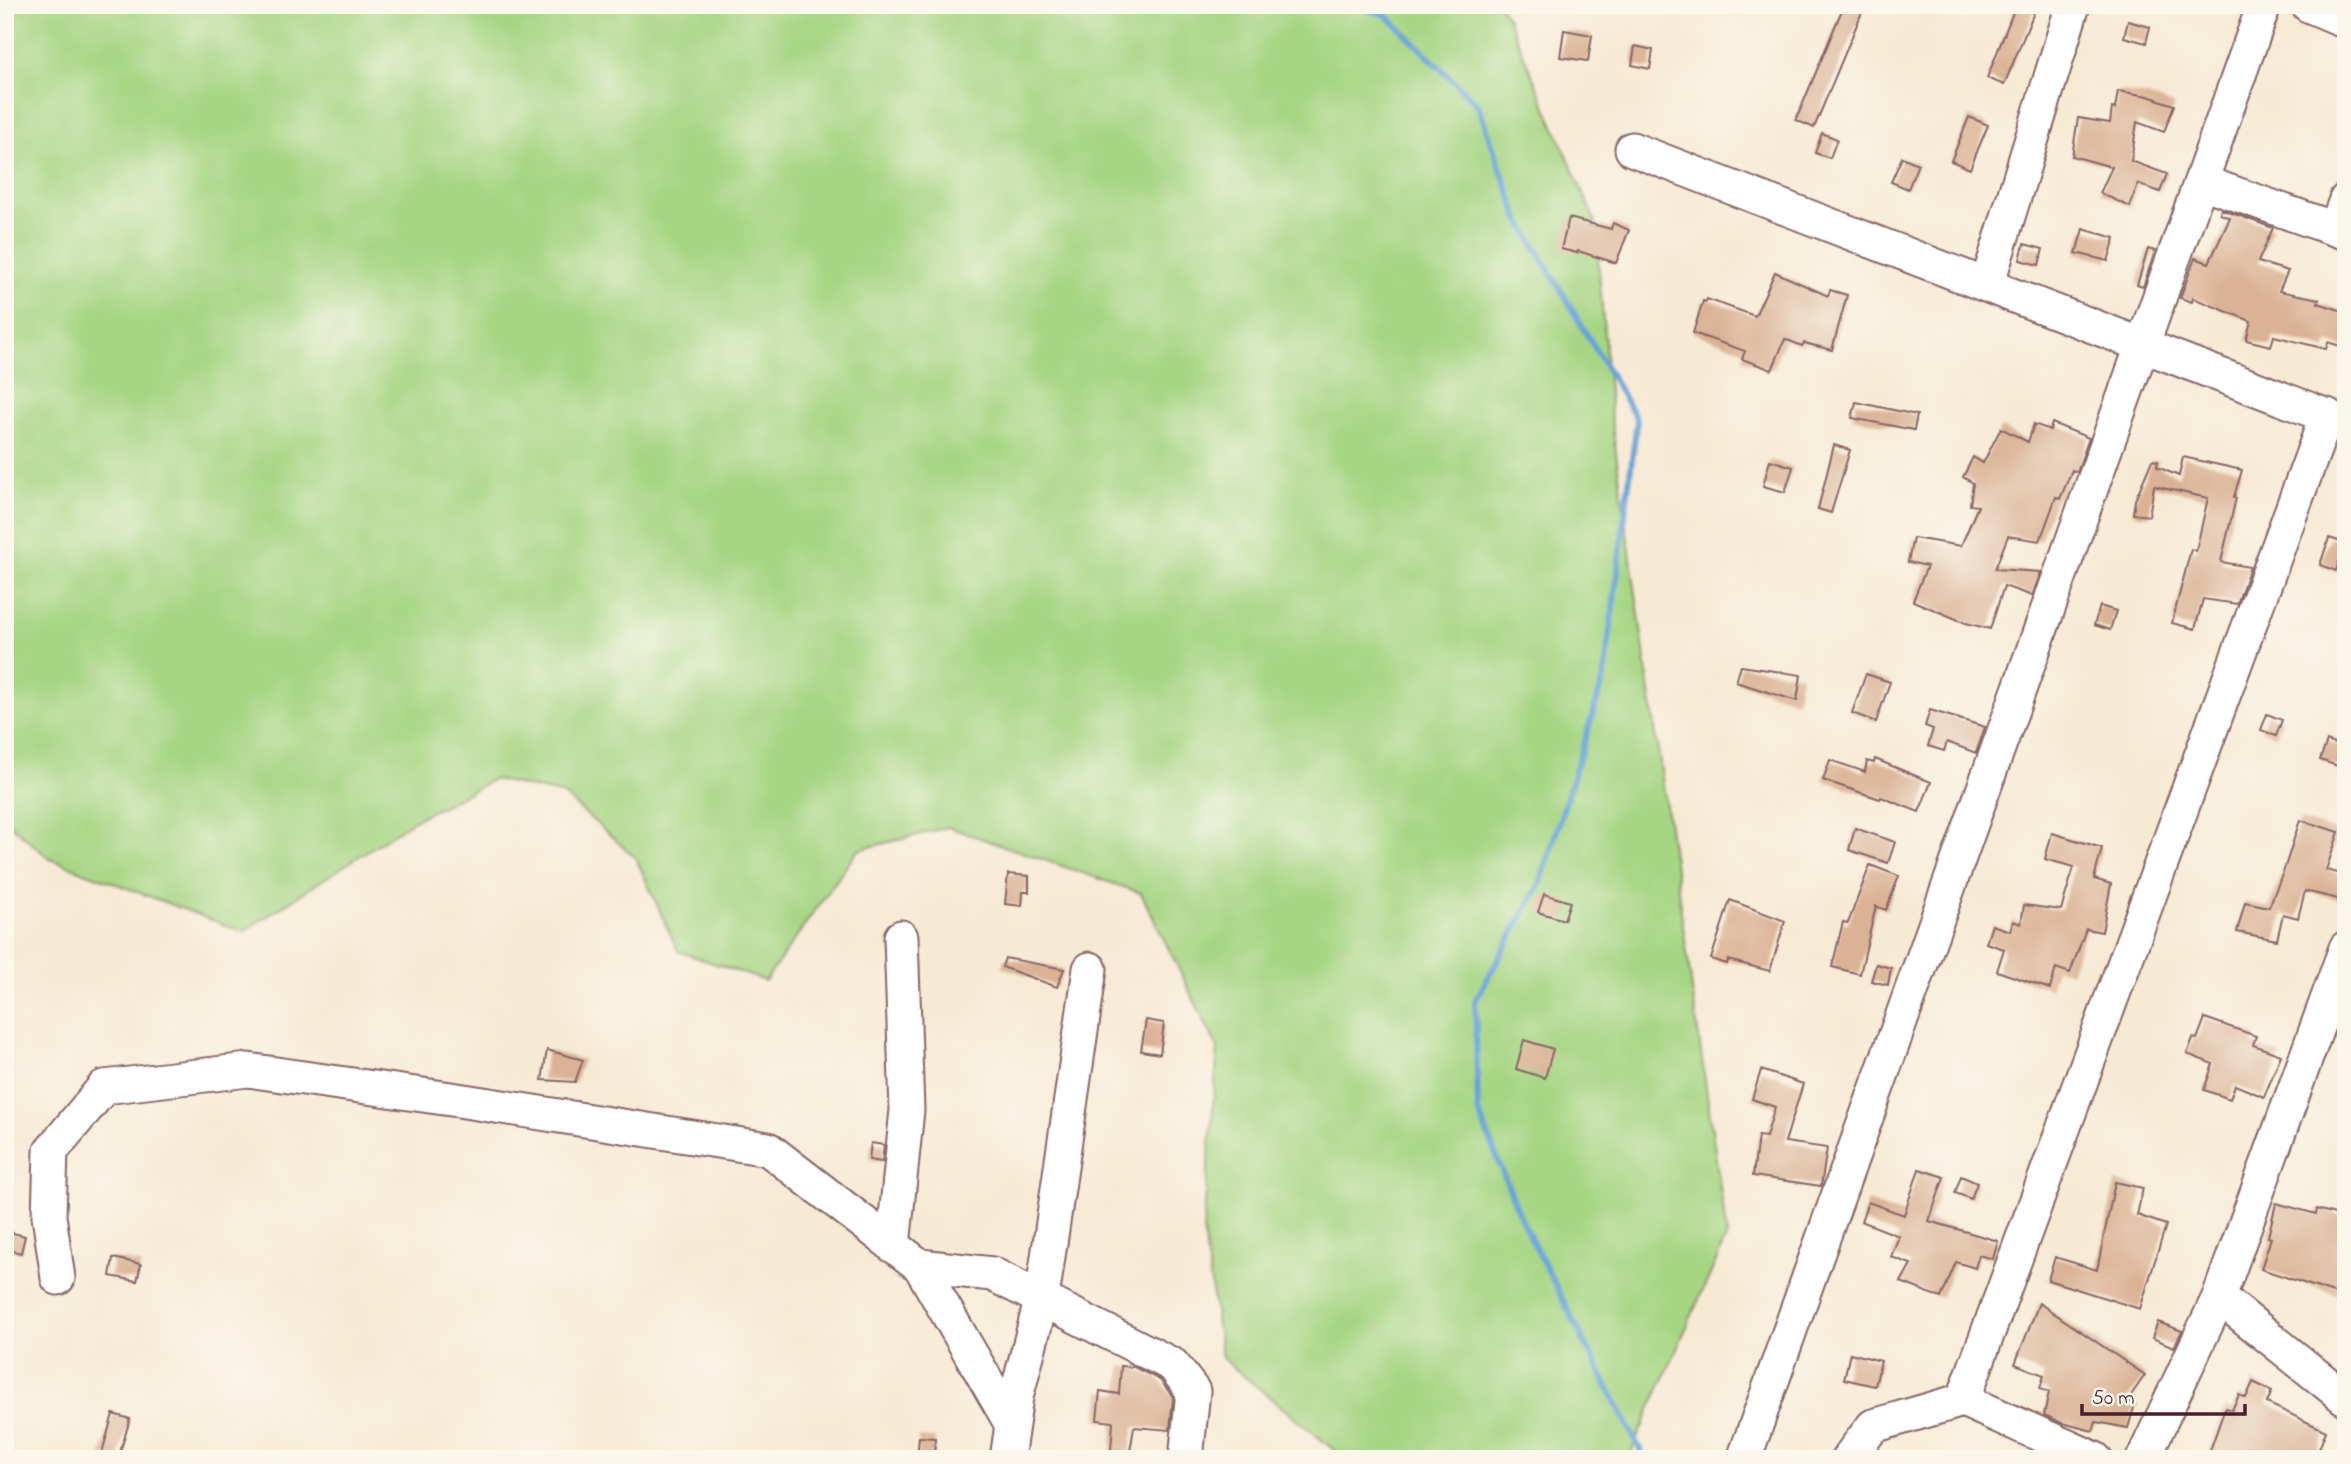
<svg xmlns="http://www.w3.org/2000/svg" width="2351" height="1464" viewBox="0 0 2351 1464" font-family="'Indie Flower',sans-serif">
  <style>
    .green { fill: #a6d583; stroke: #787a57; stroke-width: 2 }
    .lines { fill: none; stroke-linecap: round; stroke-linejoin: round }
    .stream { stroke: #65a1d6; stroke-width: 6 }
    .building { fill: #dab295 }
    .minor-casing { stroke: #876666; stroke-width: 37 }
    .minor { stroke: #fff; stroke-width: 33 }
  </style>
  <rect width="100%" height="100%" fill="#fbf7ec"/>
  <filter id="ink" filterUnits="userSpaceOnUse"><feTurbulence type="fractalNoise" baseFrequency=".0143" numOctaves="2"/><feDisplacementMap in="SourceGraphic" scale="14" xChannelSelector="R" yChannelSelector="G"/><feConvolveMatrix kernelMatrix="1 2 1 2 8 2 1 2 1" color-interpolation-filters="sRGB"/></filter>
  <filter id="wash" filterUnits="userSpaceOnUse"><feTurbulence type="fractalNoise" baseFrequency=".00686" numOctaves="4" result="noise"/><feDisplacementMap in="SourceGraphic" scale="28" xChannelSelector="R" yChannelSelector="G"/><feGaussianBlur stdDeviation="1.57" result="paint"/><feColorMatrix in="noise" values="0 0 0 0 0 0 0 0 0 0 0 0 0 0 0 0 0 1.4 0 .05"/><feComposite in="paint" operator="in"/></filter>
  <g filter="url(#wash)">
    <rect width="100%" height="100%" fill="#f7ead5"/>
    <path class="green" d="M 5,5 L 1499,5 L 1508,19 L 1595,221 L 1611,418 L 1727,1236 L 1628,1459 L 1345,1459 L 1222,1358 L 1203,1230 L 1218,1048 L 1141,893 L 948,827 L 858,850 L 765,981 L 678,951 L 636,858 L 564,795 L 494,779 L 416,819 L 243,932 L 50,859 L 5,820 Z"/>
    <g class="lines">
      <path class="stream" d="M 1351,5 L 1386,15 L 1478,105 L 1518,217 L 1637,420 L 1604,678 L 1540,884 L 1475,1001 L 1478,1110 L 1522,1221 L 1645,1459"/>
    </g>
    <g id="blocks">
      <path class="building" d="M 1844,5 L 1865,5 L 1814,128 L 1796,120 Z
        M 2016,5 L 2037,5 L 2004,85 L 1987,78 Z
        M 2128,21 L 2150,27 L 2146,43 L 2124,37 Z
        M 1564,30 L 1592,35 L 1588,61 L 1560,57 Z
        M 1635,46 L 1653,50 L 1650,69 L 1632,65 Z
        M 2118,91 L 2148,96 L 2174,105 L 2164,132 L 2137,122 L 2131,161 L 2167,174 L 2160,192 L 2138,184 L 2130,207 L 2100,193 L 2112,167 L 2072,156 L 2078,118 L 2110,123 L 2112,108 L 2115,109 Z
        M 1969,117 L 1988,125 L 1970,169 L 1951,161 Z
        M 1822,133 L 1837,139 L 1830,158 L 1815,153 Z
        M 1902,157 L 1918,164 L 1908,189 L 1891,182 Z
        M 2221,209 L 2273,228 L 2258,262 L 2288,271 L 2279,291 L 2319,299 L 2318,303 L 2346,312 L 2346,348 L 2328,342 L 2326,349 L 2274,336 L 2271,346 L 2246,340 L 2251,321 L 2193,298 L 2192,302 L 2180,298 L 2195,258 L 2209,263 L 2230,218 L 2220,214 Z
        M 1569,218 L 1611,229 L 1613,223 L 1629,230 L 1616,263 L 1578,251 L 1577,253 L 1561,249 Z
        M 2083,229 L 2115,238 L 2108,261 L 2076,253 Z
        M 2024,244 L 2043,249 L 2039,265 L 2020,260 Z
        M 2148,249 L 2155,251 L 2143,287 L 2137,285 Z
        M 1775,272 L 1828,296 L 1830,290 L 1847,295 L 1832,350 L 1804,343 L 1802,346 L 1785,339 L 1772,370 L 1742,359 L 1745,351 L 1693,333 L 1703,301 L 1706,302 L 1707,299 L 1755,316 Z
        M 1856,402 L 1917,415 L 1914,430 L 1852,418 Z
        M 2052,423 L 2089,438 L 2077,472 L 2072,470 L 2060,499 L 2056,497 L 2040,541 L 2008,536 L 1995,569 L 2041,572 L 2032,596 L 2004,586 L 1990,629 L 1966,623 L 1913,601 L 1927,566 L 1908,562 L 1913,538 L 1961,546 L 1978,506 L 1970,505 L 1973,483 L 1963,477 L 1973,457 L 1983,463 L 2001,428 L 2028,442 L 2034,424 L 2050,430 Z
        M 1834,445 L 1850,450 L 1831,513 L 1818,509 Z
        M 2183,457 L 2242,470 L 2234,497 L 2236,498 L 2221,562 L 2250,567 L 2237,604 L 2203,599 L 2195,629 L 2172,623 L 2191,549 L 2196,551 L 2208,498 L 2154,486 L 2149,516 L 2133,514 L 2135,500 L 2152,460 L 2158,461 L 2157,467 L 2179,476 Z
        M 1770,460 L 1793,467 L 1785,492 L 1763,486 Z
        M 2329,538 L 2345,543 L 2336,571 L 2320,565 Z
        M 2100,606 L 2116,611 L 2110,630 L 2094,625 Z
        M 1741,666 L 1801,675 L 1797,701 L 1736,682 Z
        M 1866,674 L 1890,682 L 1876,722 L 1852,713 Z
        M 1930,710 L 1985,727 L 1976,753 L 1947,742 L 1944,751 L 1928,746 L 1933,729 L 1925,726 Z
        M 2267,714 L 2282,720 L 2276,736 L 2261,730 Z
        M 2327,741 L 2346,748 L 2346,769 L 2320,760 Z
        M 1875,759 L 1931,782 L 1919,812 L 1881,797 L 1880,799 L 1823,780 L 1830,760 L 1865,772 L 1867,761 L 1874,763 Z
        M 2300,820 L 2339,832 L 2326,870 L 2346,875 L 2346,901 L 2305,891 L 2298,918 L 2283,914 L 2277,940 L 2237,932 L 2245,902 L 2269,907 L 2285,867 Z
        M 1855,828 L 1895,842 L 1888,863 L 1849,850 Z
        M 2052,833 L 2102,848 L 2094,879 L 2111,884 L 2102,932 L 2086,929 L 2070,973 L 2056,968 L 2050,989 L 1997,971 L 2004,949 L 1986,943 L 1992,925 L 2010,931 L 2013,921 L 2021,924 L 2024,905 L 2061,910 L 2074,867 L 2045,859 Z
        M 1870,865 L 1899,876 L 1886,910 L 1876,906 L 1860,974 L 1832,967 L 1843,922 L 1848,923 Z
        M 1008,874 L 1029,876 L 1029,892 L 1023,892 L 1022,906 L 1005,904 Z
        M 1544,894 L 1570,902 L 1564,920 L 1538,912 Z
        M 1730,900 L 1785,921 L 1770,971 L 1728,960 L 1727,964 L 1711,959 Z
        M 1005,958 L 1064,969 L 1057,987 L 1002,967 Z
        M 1876,964 L 1891,968 L 1888,985 L 1871,981 Z
        M 2205,1018 L 2256,1036 L 2253,1045 L 2281,1055 L 2264,1097 L 2235,1085 L 2230,1099 L 2204,1090 L 2213,1064 L 2187,1054 L 2193,1038 L 2197,1039 Z
        M 1146,1020 L 1164,1023 L 1160,1054 L 1141,1051 Z
        M 1524,1040 L 1553,1049 L 1545,1078 L 1516,1069 Z
        M 547,1050 L 583,1060 L 575,1082 L 542,1080 Z
        M 1761,1070 L 1803,1084 L 1785,1142 L 1827,1148 L 1821,1186 L 1753,1176 L 1758,1136 L 1766,1137 L 1775,1107 L 1752,1099 Z
        M 871,1143 L 884,1145 L 882,1162 L 869,1160 Z
        M 1919,1169 L 1944,1177 L 1929,1221 L 1998,1241 L 1993,1259 L 1979,1255 L 1975,1268 L 1956,1262 L 1941,1298 L 1901,1282 L 1911,1264 L 1891,1257 L 1899,1236 L 1861,1221 L 1868,1202 L 1904,1215 Z
        M 1961,1176 L 1977,1183 L 1971,1199 L 1955,1193 Z
        M 2115,1182 L 2143,1188 L 2137,1215 L 2166,1225 L 2140,1309 L 2048,1280 L 2055,1257 L 2097,1270 Z
        M 2276,1203 L 2316,1214 L 2317,1209 L 2346,1217 L 2346,1297 L 2261,1269 L 2271,1238 L 2268,1237 Z
        M 9,1232 L 25,1236 L 21,1253 L 5,1249 Z
        M 113,1258 L 141,1264 L 137,1281 L 110,1276 Z
        M 2039,1303 L 2145,1375 L 2127,1401 L 2135,1404 L 2128,1428 L 2096,1422 L 2093,1431 L 2062,1423 L 2044,1415 L 2049,1392 L 2040,1389 L 2044,1375 L 2015,1364 Z
        M 2158,1322 L 2182,1331 L 2174,1347 L 2152,1338 Z
        M 1850,1353 L 1881,1361 L 1875,1386 L 1844,1379 Z
        M 1121,1366 L 1134,1367 L 1160,1380 L 1173,1397 L 1170,1430 L 1134,1427 L 1130,1452 L 1111,1451 L 1113,1422 L 1097,1420 L 1100,1391 L 1119,1394 Z
        M 2253,1382 L 2272,1391 L 2267,1403 L 2326,1431 L 2315,1459 L 2207,1459 L 2225,1408 L 2232,1410 L 2239,1395 L 2246,1398 Z
        M 113,1414 L 130,1419 L 118,1459 L 101,1456 Z
        M 919,1437 L 935,1438 L 934,1459 L 917,1459 Z"/>
    </g>
  </g>
  <g filter="url(#ink)">
    <use href="#blocks" fill-opacity="0" stroke="#876666" stroke-width="2"/>
    <g class="lines">
      <g class="minor-casing">
        <path id="minor" d="M 2308,5 L 2346,21
          M 1632,149 L 2345,423
          M 2202,182 L 2346,233
          M 2335,229 L 2346,200
          M 1987,285 L 2073,5
          M 893,1246 L 907,1110 L 901,937
          M 920,1266 L 1012,1425
          M 58,1278 L 49,1216 L 51,1151 L 104,1087 L 248,1070 L 458,1100 L 768,1149 L 920,1266 L 992,1274 L 1173,1365 L 1193,1391 L 1186,1459
          M 2219,1297 L 2346,1399
          M 1963,1400 L 2095,1459
          M 1007,1459 L 1016,1397 L 1042,1298 L 1090,969
          M 1744,1459 L 2264,5
          M 1848,1459 L 1873,1426 L 1963,1400 L 2327,415
          M 2143,1459 L 2219,1297 L 2346,948"/>
      </g>
      <use href="#minor" class="minor"/>
    </g>
  </g>
  <rect width="2351" height="1464" fill="none" stroke="#fbf7ec" stroke-width="28"/>
  <path d="M2082 1404v10h163v-10" fill="none" stroke="#4a1f2b" stroke-width="3.5"/>
  <text x="2092" y="1404" font-size="21" fill="#4a1f2b" stroke="#fbf7ec" stroke-width="5" paint-order="stroke">50 m</text>
</svg>
